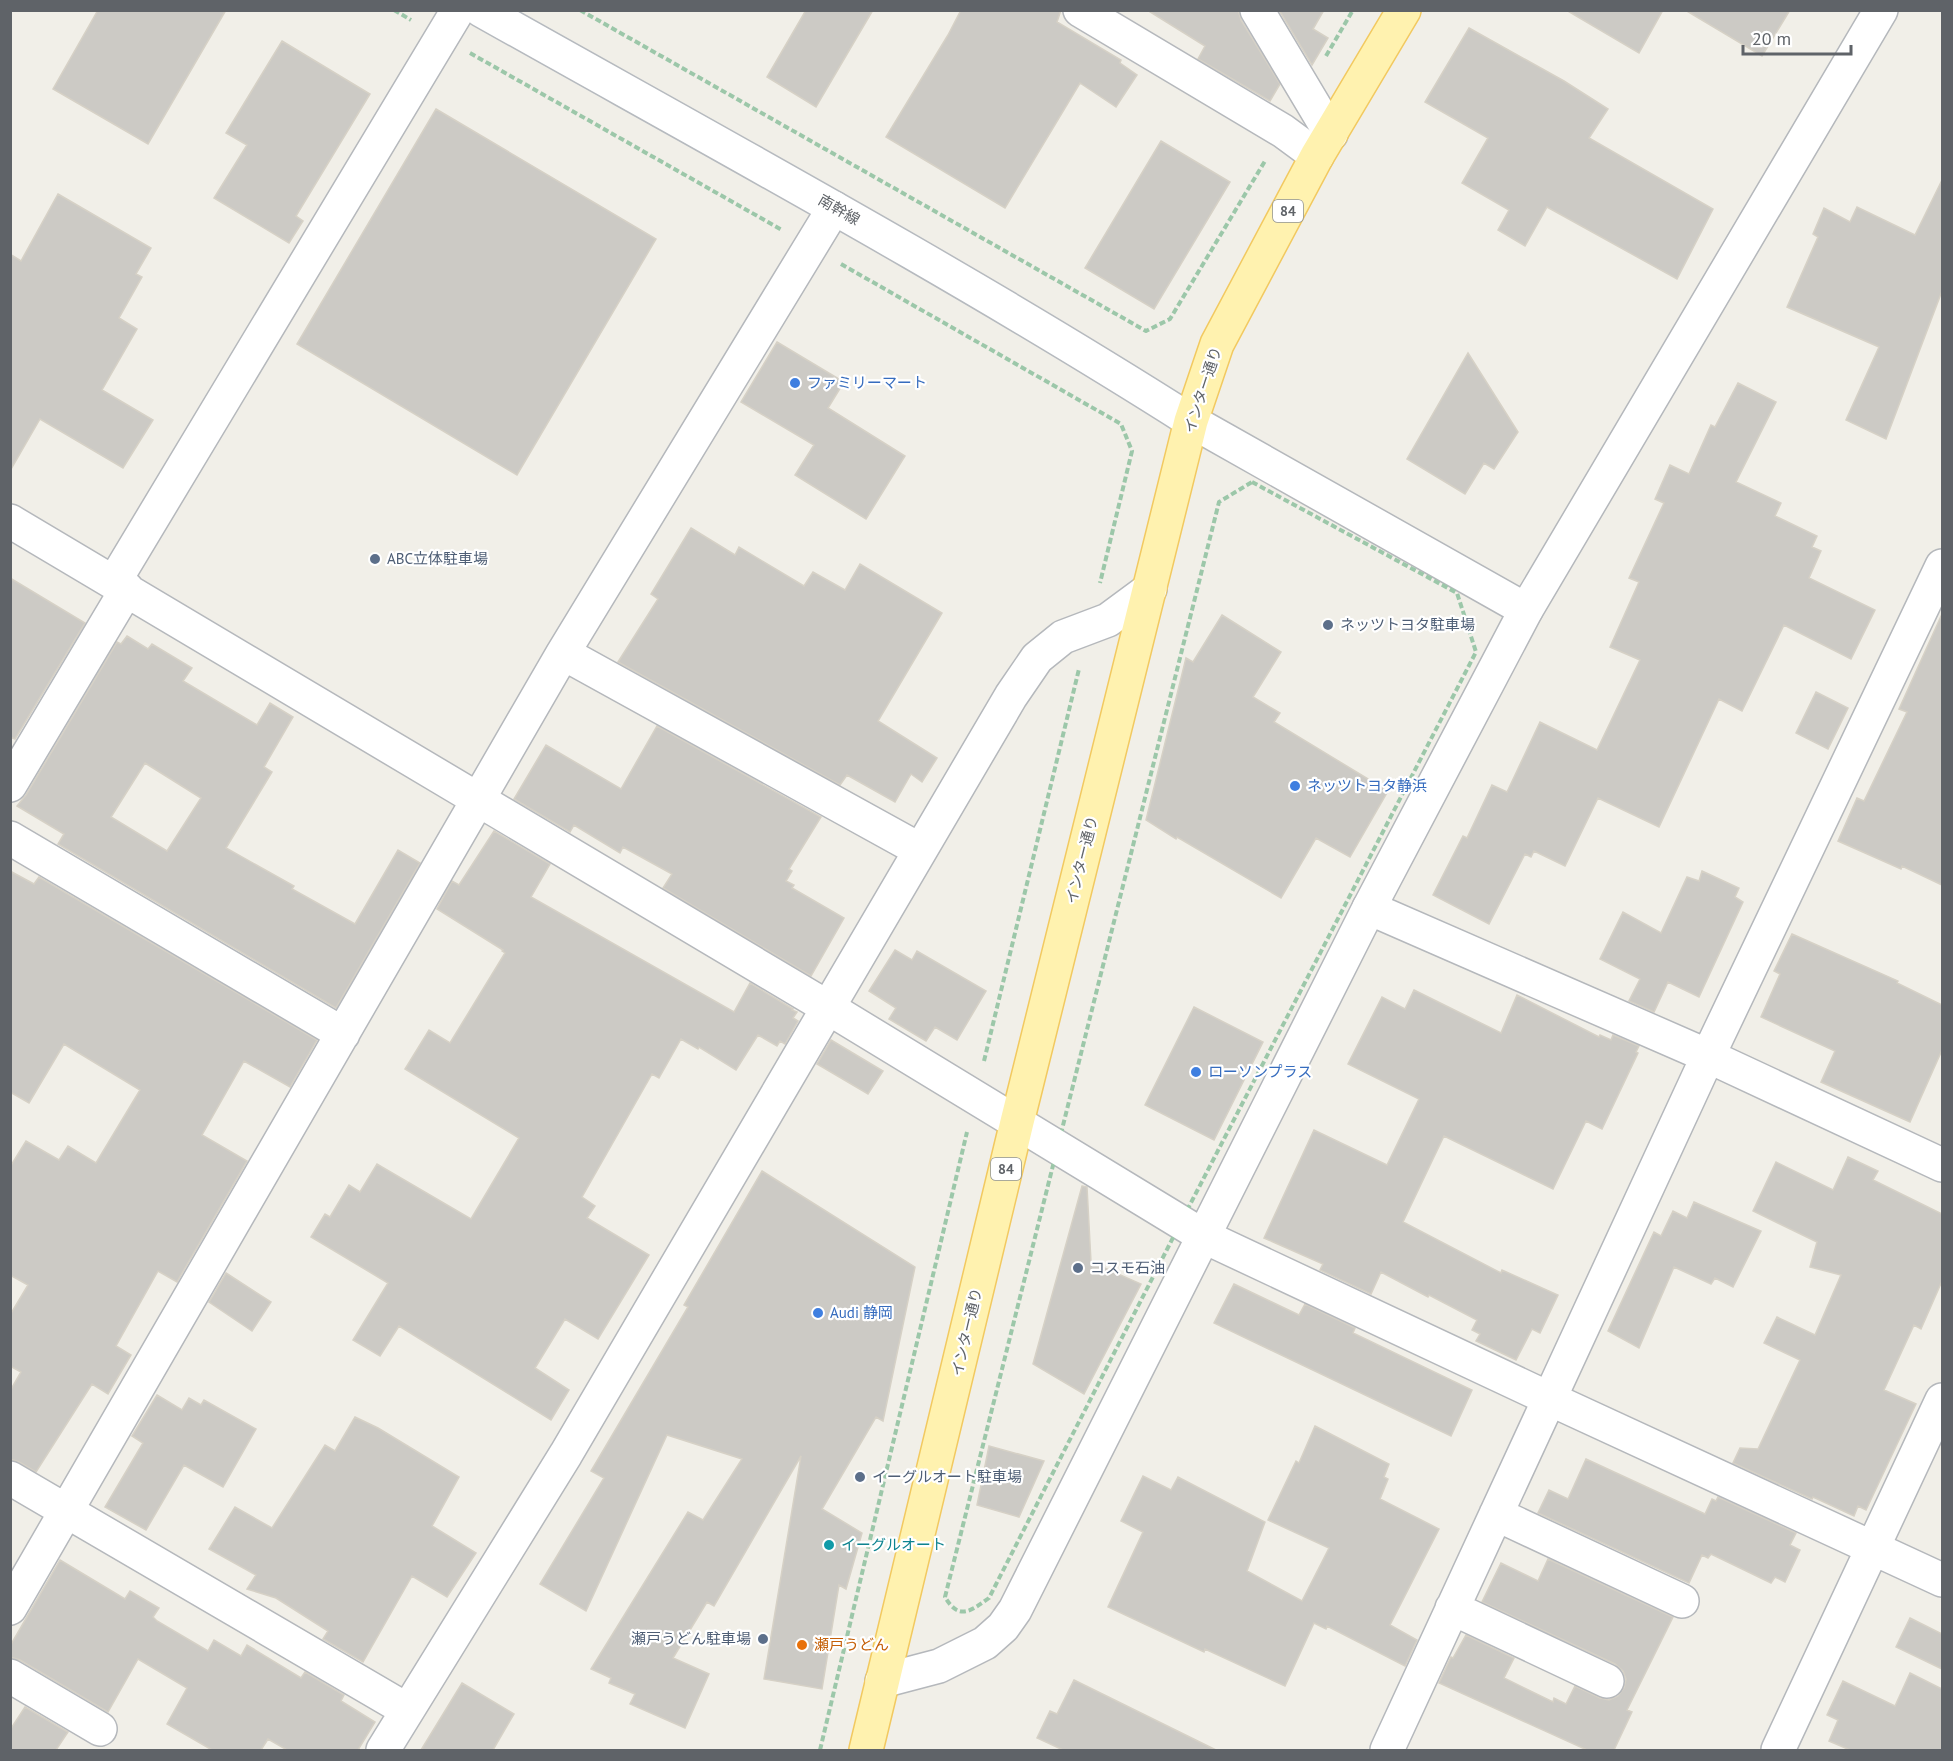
<svg xmlns="http://www.w3.org/2000/svg" width="1953" height="1761" viewBox="0 0 1953 1761" font-family="'PT Sans','Noto Sans JP',sans-serif">
  <style>
    .building { fill: #cccac5; stroke: #d6d1c6; stroke-width: 1.5; fill-rule: evenodd }
    .lines { fill: none; stroke-linecap: round; stroke-linejoin: round }
    .minor-casing { stroke: #b5b8bc; stroke-width: 36 }
    .tertiary-casing { stroke: #b5b8bc; stroke-width: 36 }
    .secondary-casing { stroke: #b6babf; stroke-width: 36 }
    .primary-casing { stroke: #f2c960; stroke-width: 36 }
    .path { stroke: #9cc7a9; stroke-width: 4; stroke-dasharray: 6 3; stroke-linecap: butt }
    .minor { stroke: #fff; stroke-width: 33 }
    .tertiary { stroke: #fff; stroke-width: 33 }
    .secondary { stroke: #fff; stroke-width: 33 }
    .primary { stroke: #fff2af; stroke-width: 33 }
    .shop-dot { fill: #3f7fe0; stroke: #fff; stroke-width: 2 }
    .service-dot { fill: #5c6f8a; stroke: #fff; stroke-width: 2 }
    .culture-dot { fill: #0f9aa8; stroke: #fff; stroke-width: 2 }
    .food-dot { fill: #e8710a; stroke: #fff; stroke-width: 2 }
    .labels { text-anchor: middle; stroke-width: 4.5; stroke-linejoin: round; paint-order: stroke }
    .shield { fill: #fff; stroke: #8f9295; stroke-width: 1.5 }
    .shield-label { font-size: 14px; font-weight: bold; fill: #5f6368 }
    .street-label { font-size: 15px; fill: #5f6368; stroke: #fff }
    .shop-label { font-size: 15px; fill: #366cbe; stroke: #fff; text-anchor: start }
    .service-label { font-size: 15px; fill: #4e5e75; stroke: #fff; text-anchor: start }
    .culture-label { font-size: 15px; fill: #0d838f; stroke: #fff; text-anchor: start }
    .food-label { font-size: 15px; fill: #c56008; stroke: #fff; text-anchor: start }
  </style>
  <rect width="100%" height="100%" fill="#f1efe8"/>
  <path class="building" d="M 98,10 L 226,10 L 148,144 L 53,89 Z
    M 806,10 L 873,10 L 816,107 L 767,77 Z
    M 961,10 L 1061,10 L 1057,22 L 1121,60 L 1120,63 L 1137,75 L 1116,107 L 1080,83 L 1005,208 L 886,137 L 948,35 Z
    M 1147,10 L 1238,10 L 1241,20 L 1280,84 L 1270,101 L 1198,59 L 1205,46 Z
    M 1279,10 L 1324,10 L 1313,29 L 1328,38 L 1312,65 Z
    M 1566,10 L 1663,10 L 1639,53 Z
    M 1685,10 L 1790,10 L 1762,56 Z
    M 1469,28 L 1564,81 L 1608,109 L 1589,138 L 1713,209 L 1677,279 L 1547,207 L 1525,246 L 1498,230 L 1509,210 L 1462,183 L 1488,138 L 1425,102 Z
    M 282,41 L 370,94 L 296,216 L 303,221 L 289,243 L 214,198 L 247,145 L 226,133 Z
    M 436,109 L 656,239 L 517,475 L 297,344 Z
    M 1161,141 L 1230,182 L 1154,309 L 1085,268 Z
    M 1942,180 L 1942,291 L 1886,439 L 1846,420 L 1879,347 L 1787,307 L 1818,237 L 1813,234 L 1824,208 L 1850,222 L 1857,207 L 1915,235 Z
    M 58,194 L 151,248 L 136,274 L 142,277 L 119,318 L 137,329 L 102,390 L 153,420 L 123,468 L 40,419 L 10,471 L 10,254 L 21,261 Z
    M 777,342 L 844,382 L 828,408 L 905,456 L 866,519 L 795,475 L 814,445 L 741,402 Z
    M 1468,353 L 1518,432 L 1494,469 L 1484,463 L 1465,494 L 1407,459 Z
    M 1738,383 L 1776,402 L 1736,482 L 1781,503 L 1775,516 L 1817,536 L 1812,547 L 1821,551 L 1809,578 L 1875,610 L 1851,659 L 1784,625 L 1742,711 L 1719,699 L 1659,827 L 1598,798 L 1565,866 L 1534,851 L 1531,857 L 1525,854 L 1489,924 L 1433,895 L 1463,836 L 1467,838 L 1492,785 L 1507,792 L 1540,722 L 1597,750 L 1640,660 L 1610,647 L 1639,582 L 1629,578 L 1664,503 L 1655,499 L 1670,465 L 1689,474 L 1711,425 L 1715,427 Z
    M 691,528 L 735,555 L 739,547 L 804,586 L 813,572 L 845,590 L 860,564 L 942,613 L 878,721 L 937,758 L 922,782 L 911,774 L 895,802 L 847,775 L 840,785 L 618,662 L 658,599 L 651,594 Z
    M 10,578 L 85,623 L 15,739 L 10,737 Z
    M 1942,614 L 1942,885 L 1902,866 L 1901,869 L 1838,841 L 1857,798 L 1864,801 L 1907,712 L 1899,709 Z
    M 1222,615 L 1281,652 L 1253,697 L 1280,713 L 1274,722 L 1388,791 L 1350,857 L 1316,838 L 1281,898 L 1177,837 L 1176,839 L 1146,820 L 1186,658 L 1193,662 Z
    M 127,636 L 148,649 L 152,644 L 192,668 L 183,681 L 257,725 L 270,703 L 293,717 L 264,767 L 272,772 L 226,848 L 294,886 L 292,889 L 355,924 L 398,850 L 420,863 L 336,1008 L 58,844 L 64,834 L 17,806 L 26,795 L 117,642 L 121,644 ZM 145,763 L 201,798 L 167,851 L 111,817 Z
    M 1816,692 L 1848,708 L 1828,749 L 1796,733 Z
    M 657,726 L 821,817 L 789,869 L 792,871 L 786,881 L 794,885 L 792,888 L 844,918 L 811,976 L 663,888 L 672,874 L 623,847 L 620,853 L 574,825 L 570,832 L 514,799 L 546,745 L 621,789 Z
    M 494,831 L 550,864 L 531,897 L 734,1012 L 750,983 L 793,1009 L 792,1010 L 797,1012 L 793,1018 L 798,1021 L 785,1044 L 780,1041 L 777,1046 L 758,1035 L 736,1070 L 699,1047 L 698,1049 L 681,1039 L 659,1078 L 652,1074 L 582,1197 L 595,1206 L 587,1218 L 649,1255 L 598,1339 L 565,1319 L 535,1368 L 569,1390 L 551,1420 L 399,1326 L 380,1356 L 353,1340 L 388,1283 L 311,1237 L 325,1214 L 330,1217 L 349,1185 L 360,1192 L 377,1164 L 471,1219 L 519,1138 L 405,1069 L 429,1030 L 450,1043 L 505,953 L 502,951 L 503,950 L 437,909 L 452,881 L 459,885 Z
    M 10,871 L 34,884 L 39,877 L 317,1040 L 290,1087 L 244,1061 L 202,1135 L 247,1161 L 177,1282 L 158,1271 L 116,1346 L 131,1355 L 108,1394 L 92,1384 L 36,1472 L 19,1462 L 10,1459 L 10,1391 L 21,1372 L 10,1366 L 10,1315 L 28,1285 L 10,1275 L 10,1167 L 26,1141 L 59,1160 L 68,1146 L 96,1163 L 140,1090 L 64,1044 L 29,1103 L 10,1092 Z
    M 1702,871 L 1739,888 L 1735,897 L 1743,902 L 1699,997 L 1668,982 L 1654,1012 L 1629,1001 L 1640,979 L 1600,959 L 1623,912 L 1661,933 L 1687,877 L 1699,881 Z
    M 1792,934 L 1898,981 L 1897,983 L 1942,1005 L 1942,1050 L 1910,1122 L 1821,1082 L 1835,1051 L 1761,1017 L 1780,974 L 1774,971 Z
    M 895,950 L 912,960 L 917,951 L 986,991 L 957,1040 L 935,1027 L 926,1041 L 889,1019 L 896,1008 L 869,991 Z
    M 1414,990 L 1501,1033 L 1517,995 L 1599,1037 L 1600,1035 L 1611,1040 L 1613,1035 L 1639,1046 L 1636,1052 L 1638,1053 L 1602,1129 L 1586,1121 L 1553,1189 L 1444,1136 L 1403,1222 L 1501,1273 L 1502,1270 L 1558,1295 L 1540,1333 L 1532,1329 L 1516,1360 L 1476,1341 L 1480,1334 L 1472,1330 L 1477,1320 L 1429,1295 L 1428,1297 L 1381,1272 L 1371,1294 L 1320,1270 L 1323,1264 L 1264,1238 L 1314,1130 L 1387,1165 L 1419,1099 L 1348,1064 L 1382,997 L 1405,1009 Z
    M 1194,1007 L 1263,1042 L 1214,1140 L 1145,1105 Z
    M 831,1040 L 883,1071 L 868,1094 L 817,1064 Z
    M 1848,1157 L 1878,1171 L 1873,1180 L 1942,1214 L 1942,1281 L 1921,1329 L 1914,1325 L 1884,1390 L 1916,1404 L 1866,1510 L 1858,1506 L 1854,1516 L 1813,1497 L 1812,1499 L 1733,1463 L 1740,1448 L 1758,1449 L 1800,1360 L 1764,1343 L 1777,1317 L 1815,1335 L 1841,1275 L 1810,1267 L 1817,1242 L 1753,1211 L 1776,1162 L 1833,1190 Z
    M 762,1171 L 915,1267 L 883,1421 L 876,1417 L 822,1509 L 862,1533 L 846,1589 L 839,1585 L 822,1689 L 764,1679 L 801,1456 L 714,1606 L 707,1602 L 673,1658 L 709,1674 L 685,1728 L 630,1704 L 635,1694 L 609,1683 L 611,1678 L 591,1669 L 688,1512 L 703,1520 L 742,1459 L 667,1435 L 586,1611 L 540,1584 L 604,1478 L 591,1471 L 688,1307 L 684,1305 Z
    M 1082,1186 L 1087,1187 L 1091,1262 L 1141,1284 L 1084,1394 L 1033,1364 Z
    M 1694,1202 L 1761,1231 L 1733,1287 L 1715,1278 L 1711,1284 L 1674,1267 L 1639,1348 L 1608,1331 L 1654,1232 L 1661,1236 L 1673,1211 L 1687,1218 Z
    M 226,1273 L 271,1302 L 252,1331 L 209,1302 Z
    M 1234,1284 L 1299,1315 L 1305,1304 L 1355,1328 L 1353,1333 L 1472,1390 L 1451,1436 L 1214,1323 Z
    M 157,1395 L 182,1410 L 189,1398 L 201,1405 L 204,1400 L 256,1429 L 223,1487 L 184,1465 L 146,1530 L 105,1507 L 143,1443 L 132,1436 Z
    M 355,1417 L 378,1428 L 459,1477 L 432,1526 L 476,1553 L 447,1597 L 412,1576 L 363,1662 L 323,1639 L 328,1631 L 276,1598 L 247,1589 L 256,1575 L 209,1549 L 235,1507 L 272,1528 L 325,1445 L 335,1451 Z
    M 1315,1426 L 1389,1464 L 1384,1477 L 1388,1479 L 1380,1499 L 1439,1529 L 1390,1625 L 1417,1640 L 1405,1666 L 1327,1626 L 1326,1629 L 1314,1623 L 1285,1686 L 1205,1649 L 1204,1652 L 1108,1607 L 1143,1532 L 1121,1521 L 1143,1476 L 1171,1490 L 1178,1477 L 1265,1522 L 1247,1571 L 1302,1601 L 1329,1548 L 1268,1520 L 1296,1461 L 1299,1463 Z
    M 989,1446 L 1044,1461 L 1019,1517 L 977,1505 Z
    M 1586,1459 L 1705,1514 L 1712,1499 L 1716,1501 L 1718,1497 L 1796,1533 L 1790,1545 L 1800,1550 L 1785,1582 L 1775,1577 L 1771,1583 L 1711,1554 L 1708,1558 L 1702,1555 L 1689,1583 L 1538,1513 L 1549,1490 L 1568,1499 Z
    M 1548,1559 L 1673,1617 L 1627,1710 L 1632,1712 L 1614,1750 L 1587,1750 L 1439,1683 L 1451,1657 L 1453,1658 L 1466,1635 L 1514,1658 L 1504,1678 L 1553,1702 L 1554,1698 L 1566,1704 L 1575,1686 L 1600,1698 L 1609,1700 L 1618,1696 L 1624,1688 L 1626,1679 L 1623,1671 L 1615,1664 L 1482,1602 L 1501,1563 L 1538,1581 Z
    M 60,1560 L 125,1599 L 130,1591 L 159,1608 L 153,1617 L 157,1621 L 208,1651 L 214,1640 L 241,1656 L 247,1645 L 301,1678 L 305,1672 L 344,1695 L 341,1701 L 375,1722 L 358,1750 L 287,1750 L 268,1739 L 261,1750 L 212,1750 L 167,1724 L 187,1688 L 138,1659 L 108,1712 L 20,1660 L 10,1657 L 10,1646 Z
    M 1910,1618 L 1942,1634 L 1942,1669 L 1896,1647 Z
    M 1910,1673 L 1942,1689 L 1942,1750 L 1850,1750 L 1829,1741 L 1838,1720 L 1827,1715 L 1843,1681 L 1895,1706 Z
    M 1074,1680 L 1216,1750 L 1063,1750 L 1037,1738 L 1050,1711 L 1057,1714 Z
    M 462,1683 L 514,1714 L 493,1750 L 421,1750 Z
    M 25,1707 L 68,1732 L 56,1750 L 10,1750 L 10,1730 Z"/>
  <g class="lines">
    <g class="minor-casing">
      <path id="minor" d="M 1080,10 L 1283,131 L 1317,156
        M 1191,421 L 1526,610
        M 10,521 L 827,1007 L 1205,1237 L 1550,1399 L 1942,1580
        M 114,582 L 458,10
        M 563,653 L 920,850
        M 10,785 L 127,589
        M 10,838 L 343,1034
        M 1369,908 L 1708,1056 L 1942,1165
        M 10,1478 L 407,1710
        M 1496,1514 L 1682,1601
        M 10,1608 L 563,653 L 834,208
        M 1452,1608 L 1607,1681
        M 10,1676 L 100,1729
        M 383,1750 L 566,1454 L 1011,696 L 1037,658 L 1063,637 L 1108,620 L 1150,589
        M 1387,1750 L 1708,1056 L 1942,566
        M 1778,1750 L 1942,1400"/>
    </g>
    <g class="tertiary-casing">
      <path id="tertiary" d="M 1257,10 L 1331,134
        M 882,1681 L 939,1666 L 985,1643 L 1003,1627 L 1015,1610 L 1369,908 L 1526,610 L 1881,10"/>
    </g>
    <g class="secondary-casing">
      <path id="secondary" d="M 481,10 C 719,144 960,274 1191,421"/>
    </g>
    <g class="primary-casing">
      <path id="primary" d="M 866,1750 L 1017,1122 L 1191,421 L 1217,344 L 1317,156 L 1404,10"/>
    </g>
    <path class="path" d="M 394,10 L 411,20
      M 580,10 L 1146,331 L 1170,319 L 1265,161
      M 470,53 L 782,230
      M 1326,56 L 1353,10
      M 841,264 L 1121,424 L 1132,451 L 1100,583
      M 1252,482 L 1457,593 L 1476,652 L 1181,1222 L 989,1598 C 971,1611 959,1621 945,1597 L 1219,502 Z
      M 984,1061 L 1079,669
      M 820,1750 L 967,1132"/>
    <use href="#minor" class="minor"/>
    <use href="#tertiary" class="tertiary"/>
    <use href="#secondary" class="secondary"/>
    <use href="#primary" class="primary"/>
  </g>
  <g class="shop-dot">
    <circle cx="795" cy="383" r="6"/>
    <circle cx="1295" cy="786" r="6"/>
    <circle cx="1196" cy="1072" r="6"/>
    <circle cx="818" cy="1313" r="6"/>
  </g>
  <g class="service-dot">
    <circle cx="375" cy="559" r="6"/>
    <circle cx="1328" cy="625" r="6"/>
    <circle cx="1078" cy="1268" r="6"/>
    <circle cx="860" cy="1477" r="6"/>
    <circle cx="763" cy="1639" r="6"/>
  </g>
  <circle class="culture-dot" cx="829" cy="1545" r="6"/>
  <circle class="food-dot" cx="802" cy="1645" r="6"/>
  <g class="labels">
    <g class="shield">
      <rect x="1273" y="200" width="30" height="22" rx="4.5"/>
      <rect x="991" y="1158" width="30" height="22" rx="4.5"/>
    </g>
    <g class="shield-label">
      <text x="1288" y="216">84</text>
      <text x="1006" y="1174">84</text>
    </g>
    <g class="street-label">
      <text transform="translate(839 210) rotate(30)" y="5">南幹線</text>
      <text transform="translate(1203 390) rotate(-72)" y="5">インター通り</text>
      <text transform="translate(1082 860) rotate(-76)" y="5">インター通り</text>
      <text transform="translate(967 1332) rotate(-77)" y="5">インター通り</text>
    </g>
    <g class="shop-label">
      <text x="807" y="388">ファミリーマート</text>
      <text x="1307" y="791">ネッツトヨタ静浜</text>
      <text x="1208" y="1077">ローソンプラス</text>
      <text x="830" y="1318">Audi 静岡</text>
    </g>
    <g class="service-label">
      <text x="387" y="564">ABC立体駐車場</text>
      <text x="1340" y="630">ネッツトヨタ駐車場</text>
      <text x="1090" y="1273">コスモ石油</text>
      <text x="872" y="1482">イーグルオート駐車場</text>
      <text x="751" y="1644" text-anchor="end">瀬戸うどん駐車場</text>
    </g>
    <g class="culture-label">
      <text x="841" y="1550">イーグルオート</text>
    </g>
    <g class="food-label">
      <text x="814" y="1650">瀬戸うどん</text>
    </g>
  </g>
  <rect width="1953" height="1761" fill="none" stroke="#5f6368" stroke-width="24"/>
  <path d="M1743 45v9h108v-9" fill="none" stroke="#5f6368" stroke-width="3"/>
  <text x="1752" y="45" font-size="18" fill="#5f6368" stroke="#ffffff" stroke-width="4.5" paint-order="stroke">20 m</text>
</svg>
